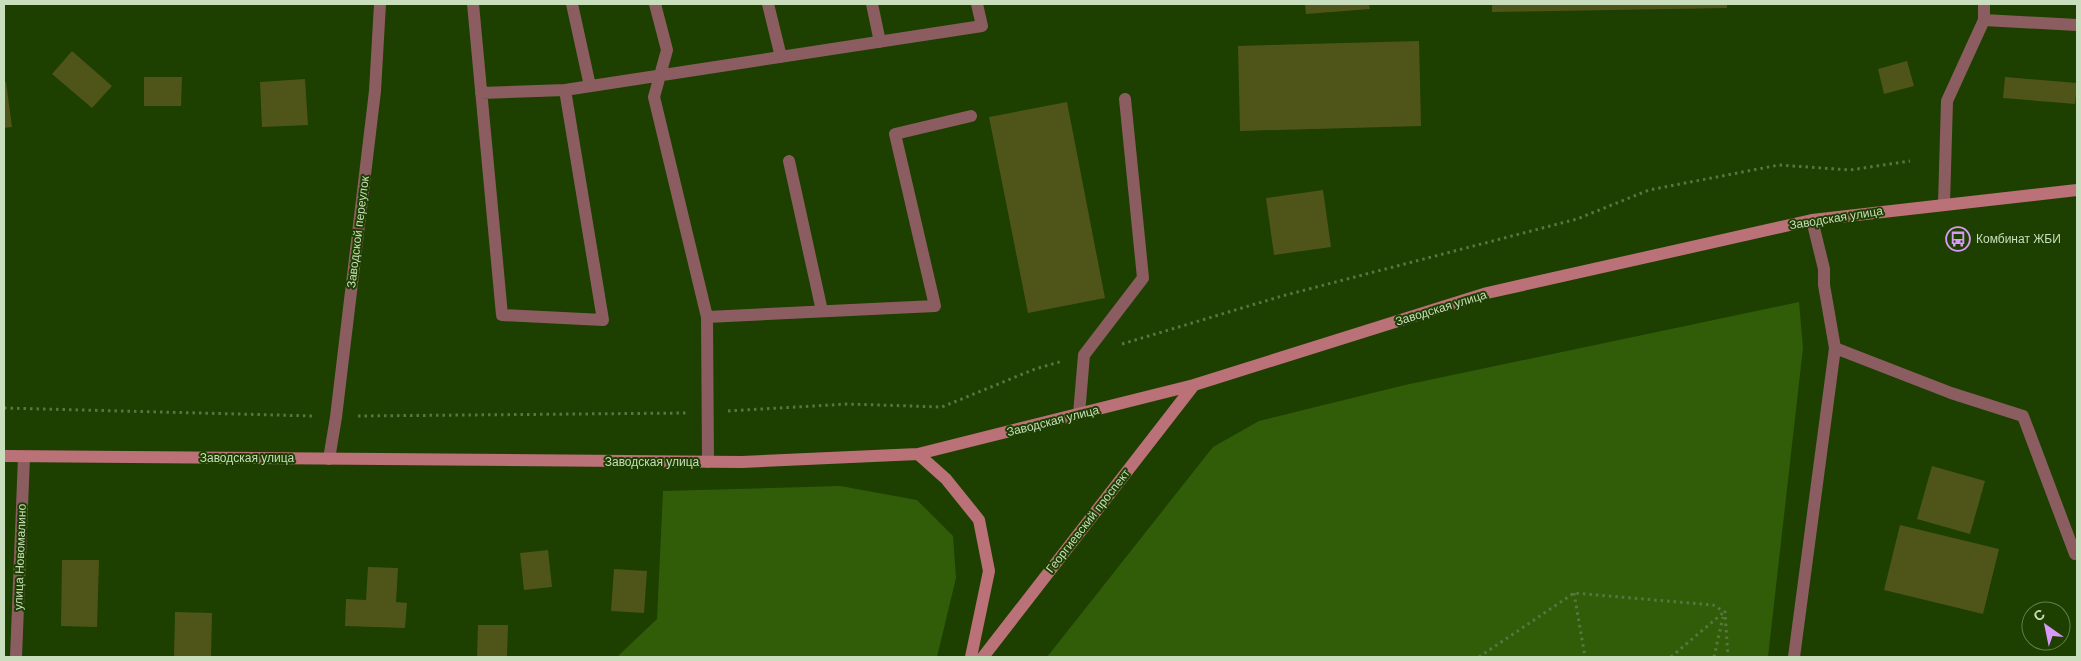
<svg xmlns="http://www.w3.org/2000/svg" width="2081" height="661" viewBox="0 0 2081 661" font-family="Helvetica,sans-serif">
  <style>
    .green { fill: #315d09 }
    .building { fill: #4f5518 }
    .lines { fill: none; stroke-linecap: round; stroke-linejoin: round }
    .path { stroke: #587641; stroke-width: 3; stroke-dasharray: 2.5 4; stroke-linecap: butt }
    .lane { stroke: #8b5d60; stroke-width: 12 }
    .street { stroke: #8b5d60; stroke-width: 12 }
    .secondary { stroke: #bb7178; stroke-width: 12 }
    .labels { text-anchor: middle; stroke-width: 4; stroke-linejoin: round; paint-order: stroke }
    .street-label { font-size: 12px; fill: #c9debd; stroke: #1d3f00 }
    .poi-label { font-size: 12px; fill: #c9debd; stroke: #1d3f00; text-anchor: start }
  </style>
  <rect width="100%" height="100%" fill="#1d3f00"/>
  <path class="green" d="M 1799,302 L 1803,348 L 1768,657 L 1047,657 L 1213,447 L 1259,421 L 1405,385 Z
    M 840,486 L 917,500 L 953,536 L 956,578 L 937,657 L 617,657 L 657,619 L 663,491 Z"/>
  <path class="building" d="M 1305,4 L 1369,4 L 1370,9 L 1306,14 Z
    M 1492,4 L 1727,4 L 1727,8 L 1492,12 Z
    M 1419,41 L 1421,126 L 1240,131 L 1238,46 Z
    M 72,51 L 112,86 L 92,108 L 52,74 Z
    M 1907,61 L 1914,86 L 1884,94 L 1878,69 Z
    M 144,77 L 182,77 L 181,106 L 144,106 Z
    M 2005,77 L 2077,83 L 2075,104 L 2003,98 Z
    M 305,79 L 308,125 L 262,127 L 260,82 Z
    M 4,82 L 6,82 L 12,127 L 4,128 Z
    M 1067,102 L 1105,298 L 1028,313 L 989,117 Z
    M 1323,190 L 1331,247 L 1274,255 L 1266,198 Z
    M 1932,466 L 1985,481 L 1970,534 L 1917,519 Z
    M 1900,525 L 1999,549 L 1983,614 L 1884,590 Z
    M 548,550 L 552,587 L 524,590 L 520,553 Z
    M 62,560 L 99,560 L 97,627 L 61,626 Z
    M 368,567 L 398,568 L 396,602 L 407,603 L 405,628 L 345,626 L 346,599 L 366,600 Z
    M 614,569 L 647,571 L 644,613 L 611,611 Z
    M 175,612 L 212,613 L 211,657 L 174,657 Z
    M 478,625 L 508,625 L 507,657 L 477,657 Z"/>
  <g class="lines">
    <path class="path" d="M 1122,344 L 1282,296 L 1577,219 L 1649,190 L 1779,165 L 1850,170 L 1910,161
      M 4,408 L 314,416
      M 728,411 L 847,404 L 942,407 L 1035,369 L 1063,361
      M 358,416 L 687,413
      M 1574,593 L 1585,657
      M 1479,657 L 1574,593 L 1713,605 L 1725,612 L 1728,657
      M 1671,657 L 1724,612
      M 1714,657 L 1723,617"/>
    <path class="lane" d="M 473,4 L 502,315 L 603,320 L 565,90 L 982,26 L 977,4
      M 572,4 L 590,86
      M 655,4 L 667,50 L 654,97 L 707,317 L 708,462
      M 768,4 L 781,57
      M 872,4 L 880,42
      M 1984,20 L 2077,25
      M 481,93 L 565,90
      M 789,161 L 822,311
      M 1944,204 L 1947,101 L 1984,20 L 1984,4
      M 707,317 L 935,306 L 895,134 L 971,116
      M 1835,348 L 1951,393 L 2023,416 L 2075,554
      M 1079,414 L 1084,355 L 1143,278 L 1125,99
      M 16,657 L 24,457
      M 1794,657 L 1835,348 L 1824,285 L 1824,269 L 1812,220"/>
    <path class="street" d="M 329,459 L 336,417 L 375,91 L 380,4"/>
    <path class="secondary" d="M 918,454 L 946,479 L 979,520 L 989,571 L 971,657
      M 4,456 L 742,462 L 918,454 L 1194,385 L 1487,293 L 1812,220 L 2077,190
      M 983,657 L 1194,385"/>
  </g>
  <defs>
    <g id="bus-ring" transform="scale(1.25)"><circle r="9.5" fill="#1d3f00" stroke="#d99af7" stroke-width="1.5"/><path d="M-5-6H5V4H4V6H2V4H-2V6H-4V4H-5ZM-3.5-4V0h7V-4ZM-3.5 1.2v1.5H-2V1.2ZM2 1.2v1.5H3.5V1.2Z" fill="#d99af7"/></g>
  </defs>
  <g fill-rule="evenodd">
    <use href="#bus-ring" x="1958" y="239"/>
  </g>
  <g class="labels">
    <g class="street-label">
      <text transform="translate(1836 218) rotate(-9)" y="4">Заводская улица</text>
      <text transform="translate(358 232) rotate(-83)" y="4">Заводской переулок</text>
      <text transform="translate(1441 308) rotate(-17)" y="4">Заводская улица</text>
      <text transform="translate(1053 421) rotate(-14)" y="4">Заводская улица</text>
      <text x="247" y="462">Заводская улица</text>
      <text x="652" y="466">Заводская улица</text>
      <text transform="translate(1088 521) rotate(-52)" y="4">Георгиевский проспект</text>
      <text transform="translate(20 557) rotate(-88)" y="4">улица Новомалино</text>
    </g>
    <g class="poi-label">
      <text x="1976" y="243">Комбинат ЖБИ</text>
    </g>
  </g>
  <rect width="2081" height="661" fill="none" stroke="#c9debd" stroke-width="10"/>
  <g transform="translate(2046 626) rotate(327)"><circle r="24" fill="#1d3f00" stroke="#627f4c"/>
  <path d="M0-4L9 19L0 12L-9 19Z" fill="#d99af7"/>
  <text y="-8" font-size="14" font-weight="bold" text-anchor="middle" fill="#c9debd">С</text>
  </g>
</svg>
